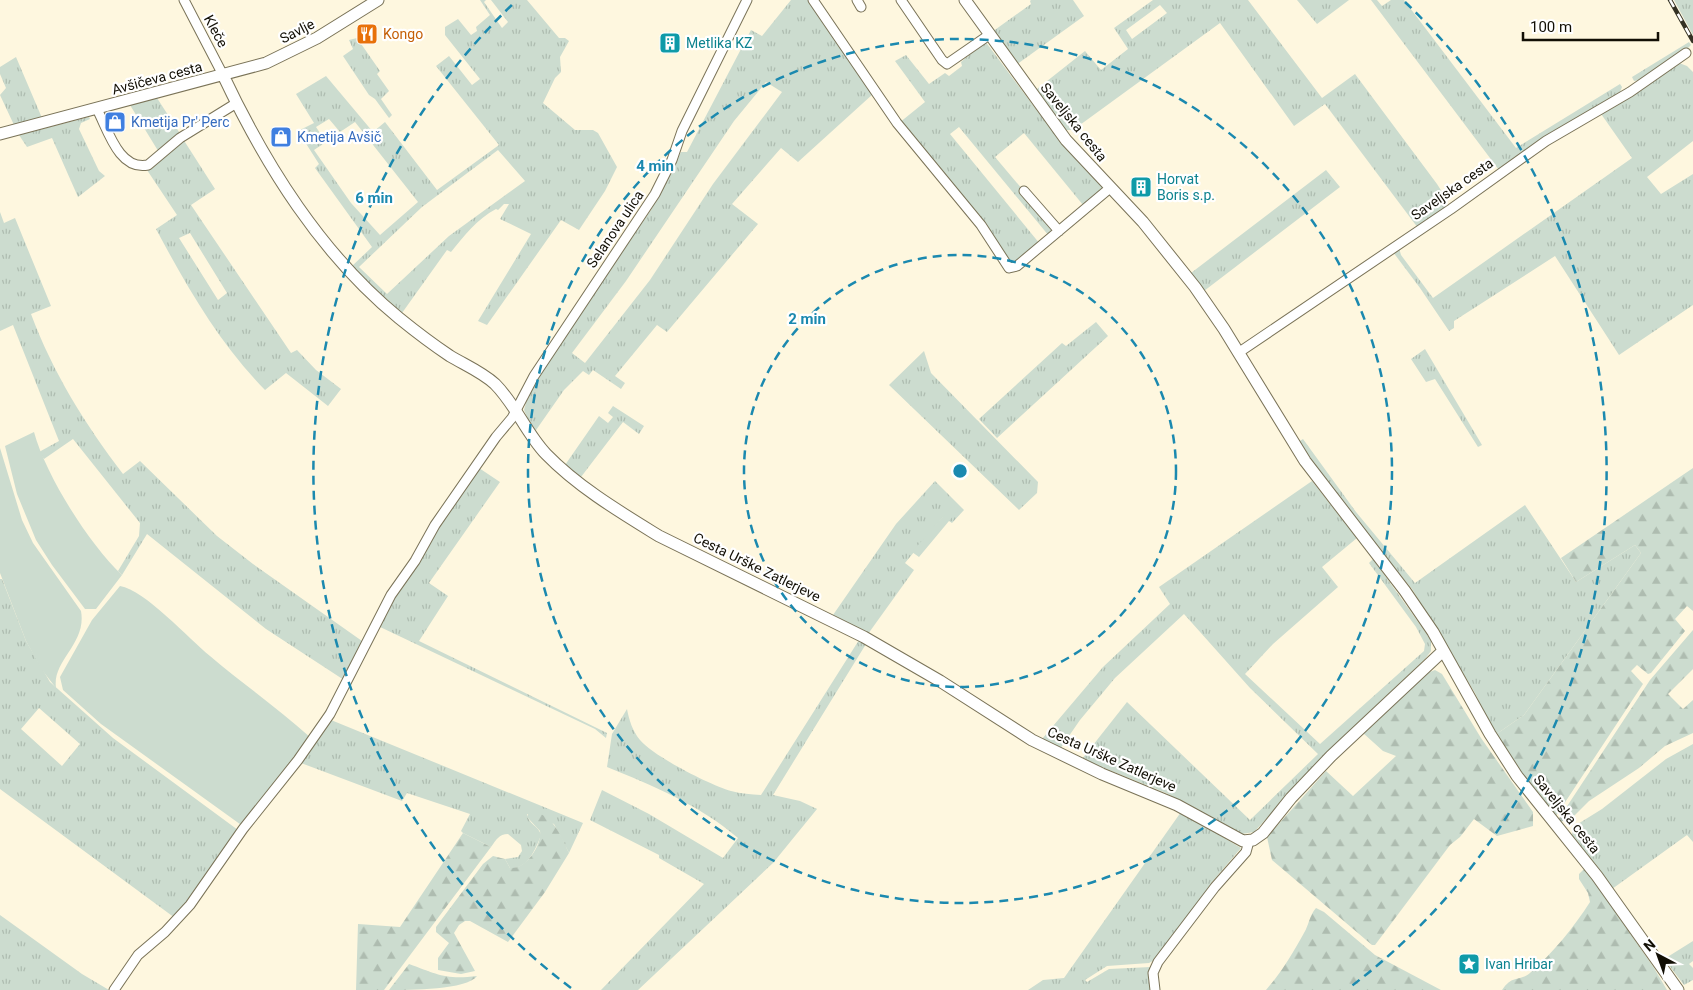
<svg xmlns="http://www.w3.org/2000/svg" width="1693" height="990" viewBox="0 0 1693 990" font-family="Roboto,sans-serif">
  <style>
    .grass { fill: url(#grass-tufts); fill-rule: evenodd }
    .forest { fill: url(#forest-firs) }
    .garden { fill: #ccdccf }
    .lines { fill: none; stroke-linecap: round; stroke-linejoin: round }
    .minor-casing { stroke: #7a7358; stroke-width: 11 }
    .tertiary-casing { stroke: #7a7358; stroke-width: 13 }
    .minor { stroke: #fff; stroke-width: 9 }
    .tertiary { stroke: #fff; stroke-width: 11 }
    .rail-casing { stroke: #343124; stroke-width: 4.5 }
    .rail { stroke: #fff; stroke-width: 2.5; stroke-dasharray: 8; stroke-linecap: butt }
    .ring { fill: none; stroke: #1b89af; stroke-width: 2.5; stroke-dasharray: 9 6 }
    .labels { text-anchor: middle; stroke-width: 4.5; stroke-linejoin: round; paint-order: stroke }
    .street-label { font-size: 14px; fill: #120f05; stroke: #fff }
    .food-label { font-size: 14px; fill: #c56008; stroke: #fff; text-anchor: start }
    .culture-label { font-size: 14px; fill: #0d838f; stroke: #fff; text-anchor: start }
    .shop-label { font-size: 14px; fill: #366cbe; stroke: #fff; text-anchor: start }
    .centre { fill: #1b89af; stroke: #fff; stroke-width: 2.5 }
    .ring-label { font-size: 15px; text-anchor: middle; font-weight: bold; fill: #1b89af; stroke: #fff; stroke-width: 4.5; stroke-linejoin: round; paint-order: stroke }
  </style>
  <defs>
    <pattern id="grass-tufts" width="24" height="20" patternUnits="userSpaceOnUse" patternTransform="scale(1.25)"><rect width="24" height="20" fill="#ccdccf"/><path d="M3 7l-1-3M5 7V3M7 7l1-3M15 17l-1-3M17 17v-4M19 17l1-3" fill="none" stroke="#aebcb0"/></pattern>
    <pattern id="forest-firs" width="22" height="20" patternUnits="userSpaceOnUse" patternTransform="scale(1.25)"><rect width="22" height="20" fill="#ccdccf"/><path d="M5 1l3.5 6h-7zM16 11l3.5 6h-7z" fill="#aebcb0"/></pattern>
  </defs>
  <rect width="100%" height="100%" fill="#fef7df"/>
  <path class="grass" d="M 480,0 L 486,0 L 484,2 L 502,28 L 508,22 L 491,0 L 527,0 L 559,38 L 565,38 L 569,41 L 560,57 L 561,72 L 555,78 L 543,103 L 575,130 L 593,130 L 598,133 L 617,167 L 605,191 L 579,230 L 561,220 L 487,325 L 478,321 L 531,234 L 500,219 L 509,204 L 504,204 L 498,210 L 496,209 C 477,219 464,236 451,252 L 447,250 L 402,313 L 351,267 L 372,247 L 315,168 L 319,164 L 298,131 L 314,123 L 296,94 L 326,76 L 373,132 L 385,122 L 437,190 L 499,145 L 436,66 L 449,56 L 472,85 L 480,79 L 445,35 L 445,27 L 458,19 L 471,35 L 477,31 L 476,27 L 490,15 ZM 329,119 L 340,132 L 355,122 L 418,202 L 380,235 L 351,203 L 314,150 L 326,142 L 316,127 ZM 498,150 L 525,181 L 449,236 L 387,294 L 359,267 L 422,207 Z
    M 791,0 L 810,0 L 873,94 L 798,162 L 781,148 L 732,204 L 758,224 L 667,332 L 657,325 L 615,376 L 625,383 L 621,389 L 593,370 L 589,375 L 583,371 L 564,390 L 534,433 L 524,410 L 529,392 L 568,329 L 651,210 L 681,152 L 687,152 L 751,30 L 762,36 ZM 766,82 L 782,92 L 713,184 L 650,280 L 585,363 L 572,353 L 626,281 L 734,121 Z
    M 1031,0 L 1073,0 L 1084,16 L 1016,65 L 992,32 L 1031,4 L 1030,1 Z
    M 1153,0 L 1248,0 L 1322,98 L 1355,74 L 1437,184 L 1444,195 L 1446,206 L 1418,228 L 1325,104 L 1294,126 L 1220,23 L 1073,130 L 1065,130 L 1036,93 L 1037,89 L 1085,51 L 1101,70 L 1128,49 L 1114,28 ZM 1160,5 L 1167,13 L 1132,39 L 1126,30 Z
    M 1297,0 L 1349,0 L 1317,24 Z
    M 1371,0 L 1377,0 L 1382,6 L 1391,0 L 1404,0 L 1516,148 L 1620,84 L 1622,87 L 1620,92 L 1562,127 L 1499,170 Z
    M 1674,0 L 1693,0 L 1693,35 Z
    M 357,38 L 380,71 L 377,74 L 389,91 L 381,99 L 392,115 L 389,118 L 375,99 L 369,95 L 343,56 L 353,49 L 349,40 Z
    M 985,41 L 1062,144 L 1103,188 L 1087,204 L 1083,205 L 1024,133 L 995,157 L 1056,229 L 1049,236 L 959,127 L 950,134 L 1040,244 L 1011,266 L 899,123 L 925,102 L 895,61 L 906,55 L 929,84 L 945,73 L 949,76 L 962,66 L 961,62 Z
    M 1689,42 L 1691,45 L 1686,50 L 1640,80 L 1634,81 L 1632,77 Z
    M 16,57 L 42,118 L 14,125 L 0,95 L 6,88 L 0,74 L 0,67 Z
    M 1679,63 L 1687,66 L 1693,72 L 1693,141 L 1647,177 L 1661,194 L 1693,174 L 1693,305 L 1619,355 L 1555,256 L 1454,321 L 1454,328 L 1449,331 L 1420,288 L 1393,252 L 1399,248 L 1401,255 L 1433,298 L 1632,158 L 1599,111 Z
    M 157,98 L 181,135 L 160,154 L 130,105 Z
    M 89,117 L 90,119 L 81,123 L 79,129 L 99,171 L 105,176 L 78,197 L 52,138 L 27,147 L 19,135 Z
    M 183,139 L 215,189 L 191,205 L 291,353 L 297,350 L 316,370 L 341,389 L 328,406 L 286,373 L 265,390 C 219,343 187,287 156,229 L 177,215 L 147,170 ZM 190,233 L 227,293 L 218,300 L 179,238 Z
    M 1326,170 L 1340,187 L 1204,291 L 1191,273 Z
    M 0,212 L 4,223 L 15,218 L 51,306 L 31,314 C 53,373 85,424 123,474 L 140,461 L 217,536 L 253,564 L 362,641 L 344,680 L 266,629 L 147,534 L 122,575 L 118,571 L 139,536 L 140,523 L 73,439 L 44,459 L 39,452 L 59,441 L 13,325 L 0,331 Z
    M 1096,322 L 1108,336 L 997,438 L 979,419 L 1062,343 L 1066,346 Z
    M 1425,349 L 1482,445 L 1478,447 L 1435,379 L 1426,382 L 1411,359 Z
    M 924,351 L 931,373 L 1038,482 L 1037,493 L 1019,510 L 889,385 Z
    M 613,406 L 644,426 L 639,434 L 623,422 L 581,477 L 565,465 L 599,416 L 608,423 L 613,417 L 608,413 Z
    M 1303,439 L 1356,512 L 1415,583 L 1525,505 L 1576,582 L 1635,545 L 1641,553 L 1524,715 L 1495,735 L 1475,693 L 1412,589 L 1353,517 L 1298,442 Z
    M 479,468 L 500,482 L 429,583 L 448,596 L 419,641 L 607,733 L 606,738 L 595,729 L 378,626 L 394,596 Z
    M 935,481 L 964,510 L 952,523 L 943,517 L 905,563 L 914,570 L 868,634 L 833,615 L 896,524 Z
    M 1312,481 L 1357,538 L 1322,567 L 1338,587 L 1273,644 L 1245,674 L 1320,744 L 1424,651 L 1425,644 L 1416,627 L 1369,563 L 1373,559 L 1431,640 L 1431,651 L 1425,659 L 1327,753 L 1254,832 L 1242,834 L 1166,793 L 1082,759 L 1127,702 L 1250,820 L 1318,754 L 1250,688 L 1184,614 L 1115,678 L 1080,720 L 1060,749 L 1042,739 L 1103,667 L 1170,604 L 1159,587 Z
    M 0,579 L 2,579 L 26,641 L 50,682 L 113,738 L 238,830 L 239,833 L 175,918 L 0,789 ZM 39,708 L 80,744 L 62,766 L 21,729 Z
    M 859,640 L 866,644 L 773,795 L 800,801 L 817,809 L 773,863 L 638,990 L 601,990 L 704,884 L 659,858 L 659,855 L 590,820 L 602,790 L 649,814 L 723,858 L 738,838 C 701,806 652,785 607,767 L 612,734 L 627,709 C 629,720 633,732 640,740 C 653,756 710,785 731,791 C 741,794 751,794 761,795 Z
    M 331,720 L 583,823 L 569,853 L 554,824 L 527,814 C 528,824 539,826 541,835 C 536,849 527,870 510,868 L 505,859 L 518,857 L 522,851 L 521,845 L 508,834 C 499,834 496,840 491,847 L 463,833 L 461,831 L 470,814 L 407,793 L 402,801 L 301,763 Z
    M 1693,744 L 1693,842 L 1687,835 L 1612,889 L 1572,836 L 1573,827 L 1602,809 L 1666,759 Z
    M 1181,812 L 1241,848 L 1212,882 L 1158,958 L 1149,963 L 1107,966 L 1085,980 L 1087,982 L 1109,969 L 1151,967 L 1154,990 L 1028,990 L 1043,980 L 1064,978 Z
    M 0,915 L 82,974 L 109,990 L 0,990 Z
    M 1693,941 L 1693,961 L 1689,964 L 1693,968 L 1693,980 L 1684,985 L 1668,964 L 1665,966 L 1661,961 Z"/>
  <path class="forest" d="M 1693,468 L 1693,611 L 1687,606 L 1675,619 L 1685,631 L 1651,673 L 1648,674 L 1637,665 L 1631,671 L 1643,684 L 1556,816 L 1521,774 L 1495,735 L 1524,715 L 1641,553 L 1635,545 L 1576,582 L 1561,558 Z
    M 1693,630 L 1693,669 L 1668,694 L 1683,709 L 1693,700 L 1693,733 L 1665,746 L 1639,768 L 1589,801 L 1571,819 L 1560,822 L 1558,820 L 1650,680 Z
    M 1435,670 L 1442,674 L 1481,738 L 1533,812 L 1533,826 L 1497,836 L 1474,819 L 1460,837 L 1450,845 L 1375,945 L 1372,945 L 1272,860 L 1267,837 L 1326,771 L 1353,796 L 1396,756 L 1383,751 L 1363,733 L 1427,673 Z
    M 529,812 C 552,811 561,836 569,853 L 545,892 L 508,942 L 470,921 L 465,921 L 459,925 L 454,933 L 475,971 L 461,974 L 438,970 L 438,958 L 449,943 L 436,932 L 436,927 L 483,864 L 493,856 L 505,859 L 510,868 C 525,870 542,846 540,831 L 527,817 Z
    M 463,833 L 491,847 L 384,990 L 356,990 L 358,924 L 400,927 Z
    M 1585,868 L 1654,968 L 1667,990 L 1502,990 C 1513,974 1519,982 1530,973 C 1553,953 1574,927 1590,902 L 1588,893 L 1579,879 L 1579,874 Z
    M 1316,908 L 1324,912 L 1375,955 L 1441,990 L 1266,990 C 1281,973 1293,953 1304,933 C 1309,925 1309,916 1316,908 Z
    M 409,964 C 437,974 445,980 477,976 C 467,990 410,990 389,990 Z"/>
  <path class="garden" d="M 34,432 C 46,476 89,544 122,575 L 96,609 L 85,609 L 52,565 L 36,540 L 17,494 L 5,446 Z
    M 0,448 L 22,520 L 33,543 L 81,611 C 87,644 52,660 56,688 L 42,670 L 26,641 L 0,573 Z
    M 953,505 L 959,509 L 919,557 L 912,552 Z
    M 120,586 C 145,590 189,639 210,656 C 243,684 279,709 311,738 L 244,827 L 101,724 L 63,690 L 60,677 L 92,620 Z"/>
  <g class="lines">
    <g class="minor-casing">
      <path id="minor" d="M 184,0 L 223,75
        M 813,0 L 897,123 L 981,225 L 1009,268 L 1017,266 L 1110,188
        M 857,0 L 861,7
        M 901,0 L 942,60 L 947,64 L 989,35
        M 97,109 C 108,130 119,171 148,165 L 180,138 L 235,104
        M 1024,191 L 1059,231
        M 1238,353 L 1451,209 L 1546,141 L 1630,92 L 1686,53
        M 114,990 L 138,955 L 165,932 L 190,905 L 243,829 L 298,760 L 330,714 L 391,595 L 415,561 L 435,525 L 496,437 L 512,418 L 534,376 L 655,194 L 672,160 L 682,131 L 747,0
        M 1155,990 L 1153,973 L 1158,962 L 1215,887 L 1246,852 L 1249,841"/>
    </g>
    <g class="tertiary-casing">
      <path id="tertiary" d="M 965,0 L 1066,140 L 1143,222 L 1195,287 L 1224,329 L 1305,461 L 1405,591 L 1433,632 L 1490,734 L 1517,776 L 1597,876 L 1678,990
        M 223,75 C 266,166 321,254 399,318 C 415,331 432,344 450,356 C 465,365 482,372 495,384 C 516,405 526,433 546,454 C 578,487 620,512 659,536 L 864,637 L 940,681 L 1032,740 L 1102,774 L 1177,805 L 1243,841 L 1253,840 L 1263,833 L 1291,798 L 1331,756 L 1443,651
        M 0,134 L 266,63 L 317,38 L 378,0"/>
    </g>
    <use href="#minor" class="minor"/>
    <use href="#tertiary" class="tertiary"/>
    <g class="rail-casing">
      <path id="rail" d="M 1670,0 L 1693,41"/>
    </g>
    <use href="#rail" class="rail"/>
  </g>
  <g class="ring">
    <circle cx="960" cy="471" r="216"/>
    <circle cx="960" cy="471" r="432"/>
    <path d="M571 988A647 647 0 0 1 515 2M1405 2A647 647 0 0 1 1349 988"/>
  </g>
  <defs>
    <g id="restaurant-square" transform="scale(1.125)"><rect x="-9" y="-9" width="18" height="18" rx="4" fill="#e8710a" stroke="#fff"/><path d="M-5-6h1v4h1v-4h1v4h1v-4h1v5L-1.5 .5V6h-2V.5L-5-1ZM5-6V6H3V1.5H1.5Q1.5-4 5-6Z" fill="#fff"/></g>
    <g id="building-square" transform="scale(1.125)"><rect x="-9" y="-9" width="18" height="18" rx="4" fill="#0f9aa8" stroke="#fff"/><path d="M-4-6H4V6H1V3H-1V6H-4ZM-2.5-4.3h1.7v1.8h-1.7ZM.8-4.3h1.7v1.8H.8ZM-2.5-1h1.7V.8h-1.7ZM.8-1h1.7V.8H.8Z" fill="#fff"/></g>
    <g id="shop-square" transform="scale(1.125)"><rect x="-9" y="-9" width="18" height="18" rx="4" fill="#3f7fe0" stroke="#fff"/><path d="M-5-2.5h2.3a2.7 3.5 0 0 1 5.4 0H5L5.5 6h-11ZM-1.5-2.5h3a1.5 2.3 0 0 0-3 0Z" fill="#fff"/></g>
    <g id="sight-square" transform="scale(1.125)"><rect x="-9" y="-9" width="18" height="18" rx="4" fill="#0f9aa8" stroke="#fff"/><path d="M0-6L1.8-2.2L6-1.7L2.9 1.2L3.7 5.4L0 3.3L-3.7 5.4L-2.9 1.2L-6-1.7L-1.8-2.2Z" fill="#fff"/></g>
  </defs>
  <g fill-rule="evenodd">
    <use href="#restaurant-square" x="367" y="34"/>
    <use href="#building-square" x="670" y="43"/>
    <use href="#shop-square" x="115" y="122"/>
    <use href="#shop-square" x="281" y="137"/>
    <use href="#building-square" x="1141" y="187"/>
    <use href="#sight-square" x="1469" y="964"/>
  </g>
  <g class="labels">
    <g class="street-label">
      <text transform="translate(216 31) rotate(62)" y="5">Kleče</text>
      <text transform="translate(297 31) rotate(-27)" y="5">Savlje</text>
      <text transform="translate(157 78) rotate(-15)" y="5">Avšičeva cesta</text>
      <text transform="translate(1074 122) rotate(51)" y="5">Saveljska cesta</text>
      <text transform="translate(1452 189) rotate(-35)" y="5">Saveljska cesta</text>
      <text transform="translate(615 229) rotate(-56)" y="5">Selanova ulica</text>
      <text transform="translate(757 567) rotate(26)" y="5">Cesta Urške Zatlerjeve</text>
      <text transform="translate(1112 759) rotate(24)" y="5">Cesta Urške Zatlerjeve</text>
      <text transform="translate(1567 814) rotate(51)" y="5">Saveljska cesta</text>
    </g>
    <g class="food-label">
      <text x="383" y="39">Kongo</text>
    </g>
    <g class="culture-label">
      <text x="686" y="48">Metlika KZ</text>
      <text x="1157" y="184">Horvat<tspan x="1157" dy="16">Boris s.p.</tspan></text>
      <text x="1485" y="969">Ivan Hribar</text>
    </g>
    <g class="shop-label">
      <text x="131" y="127">Kmetija Pr' Perc</text>
      <text x="297" y="142">Kmetija Avšič</text>
    </g>
  </g>
  <circle cx="960" cy="471" r="8" class="centre"/>
  <g class="ring-label">
    <text x="655" y="171">4 min</text>
    <text x="374" y="203">6 min</text>
    <text x="807" y="324">2 min</text>
  </g>
  <g transform="translate(1658 955) rotate(319)" stroke="#ffffff" stroke-width="4" paint-order="stroke">
  <path d="M0-4L9 19L0 12L-9 19Z" fill="#120f05"/>
  <text y="-8" font-size="14" font-weight="bold" text-anchor="middle" fill="#120f05">N</text>
  </g>
  <path d="M1523 32v8h135v-8" fill="none" stroke="#120f05" stroke-width="2.5"/>
  <text x="1530" y="32" font-size="15" fill="#120f05" stroke="#ffffff" stroke-width="4" paint-order="stroke">100 m</text>
</svg>
